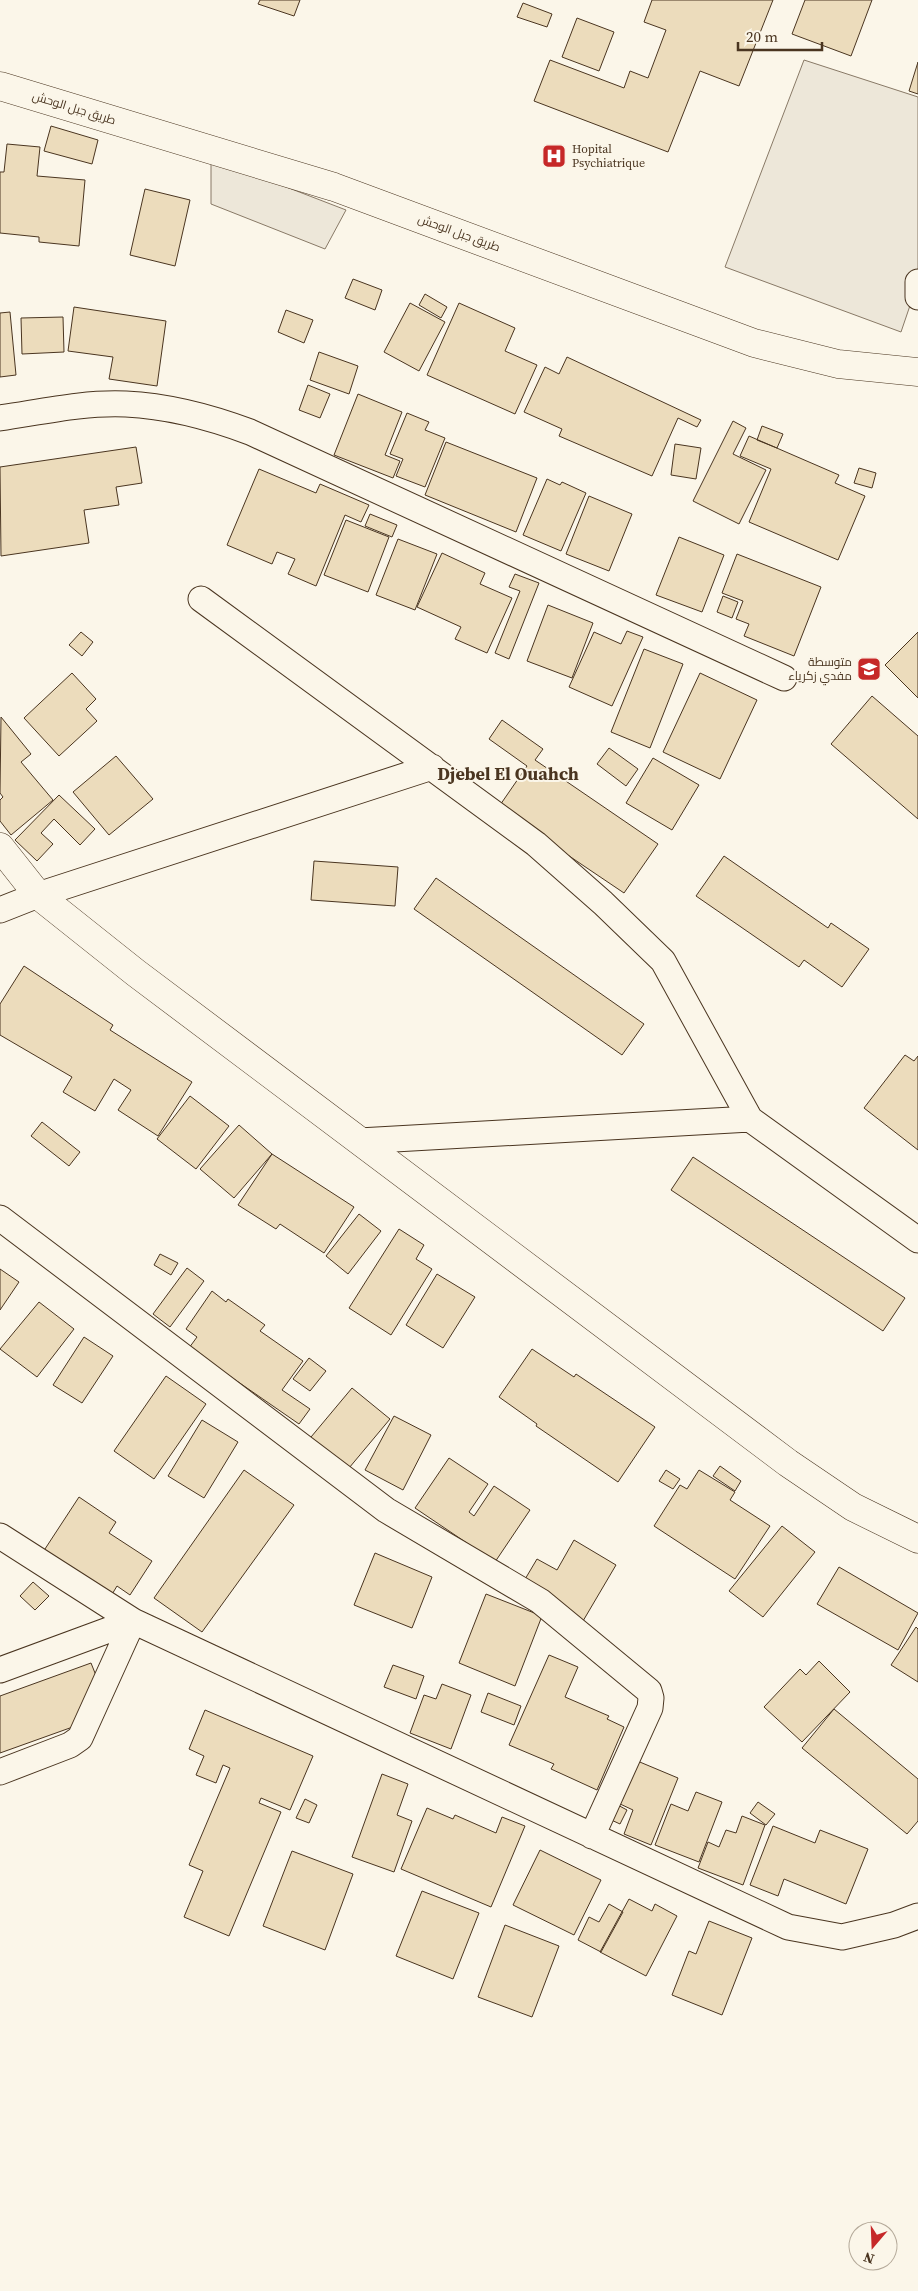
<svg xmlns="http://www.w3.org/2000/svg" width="918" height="2291" viewBox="0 0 918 2291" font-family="'Source Serif 4',Cairo,serif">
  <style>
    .parking { fill: #ede7d9; stroke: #887966 }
    .building { fill: #ecdcbc; stroke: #4a3520 }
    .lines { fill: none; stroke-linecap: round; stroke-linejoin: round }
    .minor-casing { stroke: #4a3520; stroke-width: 27 }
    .tertiary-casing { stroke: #4a3520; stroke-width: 29 }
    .primary-casing { stroke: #4a3520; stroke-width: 29 }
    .minor { stroke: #fbf6e9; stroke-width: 25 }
    .tertiary { stroke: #fbf6e9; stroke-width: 28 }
    .primary { stroke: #fbf6e9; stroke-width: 28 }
    .labels { text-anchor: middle; stroke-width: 4; stroke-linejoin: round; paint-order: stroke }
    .street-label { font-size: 12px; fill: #4a3520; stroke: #fbf6e9 }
    .poi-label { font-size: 12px; fill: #4a3520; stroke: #fbf6e9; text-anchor: start }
    .district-label { font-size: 18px; font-weight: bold; fill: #4a3520; stroke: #fbf6e9 }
  </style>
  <rect width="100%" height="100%" fill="#fbf6e9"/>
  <path class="parking" d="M 804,60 L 918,97 L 918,282 L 901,332 L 725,267 Z
    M 211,158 L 346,210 L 325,249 L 211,204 Z"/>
  <path class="building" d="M 260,0 L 300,0 L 294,16 L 258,4 Z
    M 652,0 L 773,0 L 739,86 L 700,71 L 668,152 L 534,101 L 550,60 L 624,88 L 630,71 L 648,78 L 666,30 L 644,22 Z
    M 805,0 L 872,0 L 851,56 L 792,34 Z
    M 523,3 L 552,14 L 547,27 L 517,17 Z
    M 577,18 L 614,32 L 599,71 L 562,57 Z
    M 918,62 L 918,94 L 909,91 Z
    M 51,126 L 98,140 L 92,164 L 44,151 Z
    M 7,144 L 40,147 L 37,176 L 85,180 L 79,246 L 39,242 L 39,237 L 0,233 L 0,172 L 4,172 Z
    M 145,189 L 190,200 L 175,266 L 130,255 Z
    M 353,279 L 382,290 L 375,310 L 345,298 Z
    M 425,294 L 447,307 L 441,318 L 419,305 Z
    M 410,303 L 445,322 L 419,371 L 384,352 Z
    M 459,303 L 515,328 L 505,351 L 537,365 L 515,414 L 427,375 Z
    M 74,307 L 166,321 L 157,386 L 109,379 L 113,357 L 68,351 Z
    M 286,310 L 313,320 L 304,343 L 278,332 Z
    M 10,312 L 16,375 L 0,377 L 0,313 Z
    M 63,317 L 64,352 L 22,354 L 21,318 Z
    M 319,352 L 358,366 L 349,394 L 310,380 Z
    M 567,357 L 701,420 L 697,427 L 678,418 L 652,476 L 559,436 L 562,429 L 524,412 L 545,367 L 559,374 Z
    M 308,385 L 330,394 L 320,418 L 299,410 Z
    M 358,394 L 402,412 L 385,455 L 400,461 L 393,478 L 334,455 Z
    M 407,413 L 429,422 L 425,430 L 445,438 L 425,487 L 396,476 L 403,459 L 390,454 Z
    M 733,421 L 746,428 L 733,454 L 766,470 L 739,524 L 693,501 Z
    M 762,426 L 783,434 L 777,448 L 757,440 Z
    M 749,436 L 839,475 L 835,483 L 865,496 L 838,560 L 749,522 L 771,469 L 740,456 Z
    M 446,442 L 537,478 L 516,532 L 425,495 Z
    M 675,444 L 701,448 L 696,479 L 671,475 Z
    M 136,447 L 142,483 L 116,487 L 119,505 L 84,510 L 89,543 L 1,556 L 0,467 Z
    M 859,468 L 876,473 L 872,488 L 854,483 Z
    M 259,469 L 316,493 L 320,484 L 369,505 L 361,522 L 345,515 L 316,586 L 288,574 L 295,559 L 277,552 L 272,564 L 227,545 Z
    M 547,479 L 560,485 L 562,482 L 586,493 L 561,551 L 523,535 Z
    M 589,496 L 632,514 L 609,571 L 566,554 Z
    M 370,514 L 397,525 L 392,537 L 365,526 Z
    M 346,520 L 389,537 L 368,592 L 324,575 Z
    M 679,537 L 724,555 L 702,612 L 656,595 Z
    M 398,539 L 437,554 L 415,610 L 376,595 Z
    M 442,553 L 485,573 L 480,584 L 512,598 L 487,653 L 455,639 L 461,627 L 417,607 Z
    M 737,554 L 821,587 L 794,656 L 744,636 L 749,624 L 736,619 L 743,601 L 722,593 Z
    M 515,574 L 539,583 L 509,659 L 495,653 L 520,591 L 509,587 Z
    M 723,596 L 738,602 L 732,618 L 717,612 Z
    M 548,605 L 593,623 L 572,678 L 527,661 Z
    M 627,631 L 643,637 L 612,706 L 569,687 L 594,632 L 621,644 Z
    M 81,632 L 93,642 L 82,656 L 69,645 Z
    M 918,632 L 918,698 L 885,665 Z
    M 644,649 L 683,664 L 650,748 L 611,732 Z
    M 72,673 L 96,699 L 86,709 L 97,721 L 59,756 L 24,718 Z
    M 700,673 L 757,700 L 720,779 L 663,752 Z
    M 872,696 L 918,736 L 918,819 L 831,744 Z
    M 1,717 L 31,754 L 21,762 L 53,800 L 11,835 L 0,821 L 0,800 L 3,797 L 0,793 Z
    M 502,720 L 543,749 L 535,760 L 658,844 L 624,893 L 498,808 L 527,766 L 489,739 Z
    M 609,748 L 638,769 L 626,786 L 597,764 Z
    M 116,756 L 153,799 L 109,835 L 73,792 Z
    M 653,758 L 699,785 L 672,830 L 626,803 Z
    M 59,795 L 95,829 L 80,845 L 54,819 L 41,833 L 53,844 L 37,861 L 15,840 Z
    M 724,856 L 828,928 L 831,923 L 869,949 L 842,987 L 804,960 L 799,967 L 696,896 Z
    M 314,861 L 398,867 L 395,906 L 311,900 Z
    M 436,878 L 644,1024 L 622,1055 L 414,909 Z
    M 24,966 L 113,1025 L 110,1030 L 192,1082 L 158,1136 L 118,1110 L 131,1090 L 114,1079 L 95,1111 L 63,1092 L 72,1077 L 0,1035 L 0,1004 Z
    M 905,1055 L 914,1061 L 918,1056 L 918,1150 L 864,1108 Z
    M 190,1096 L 229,1126 L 196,1169 L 157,1139 Z
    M 42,1122 L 80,1152 L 69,1166 L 31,1136 Z
    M 239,1125 L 272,1154 L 234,1198 L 200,1169 Z
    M 272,1154 L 354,1207 L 324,1253 L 280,1224 L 276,1229 L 238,1205 Z
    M 693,1157 L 905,1298 L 883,1331 L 671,1190 Z
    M 359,1214 L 381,1231 L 348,1274 L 326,1256 Z
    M 399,1229 L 424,1245 L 416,1259 L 432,1269 L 391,1335 L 349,1308 Z
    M 160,1254 L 178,1263 L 171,1275 L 154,1265 Z
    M 187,1268 L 204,1281 L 170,1327 L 153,1314 Z
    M 0,1269 L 19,1282 L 0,1310 Z
    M 437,1274 L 475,1297 L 443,1348 L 406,1325 Z
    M 212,1291 L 226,1302 L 228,1299 L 265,1325 L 260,1331 L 303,1361 L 282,1390 L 310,1409 L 299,1424 L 189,1348 L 197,1337 L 186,1329 Z
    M 39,1302 L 74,1329 L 37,1377 L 0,1349 Z
    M 84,1337 L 113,1356 L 82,1403 L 53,1385 Z
    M 532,1349 L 574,1377 L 576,1374 L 655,1427 L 618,1482 L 536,1426 L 537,1424 L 499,1397 Z
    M 309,1358 L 326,1371 L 310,1391 L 293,1379 Z
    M 166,1376 L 206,1404 L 154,1479 L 114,1451 Z
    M 352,1388 L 390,1419 L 344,1474 L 306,1443 Z
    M 394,1416 L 431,1435 L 403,1490 L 365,1470 Z
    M 202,1420 L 238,1442 L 204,1498 L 168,1476 Z
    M 449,1458 L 488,1484 L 469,1512 L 474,1516 L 494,1486 L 530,1510 L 495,1562 L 415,1508 Z
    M 720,1466 L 741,1481 L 735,1491 L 713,1476 Z
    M 244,1470 L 294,1505 L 202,1632 L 154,1598 Z
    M 666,1470 L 680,1479 L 673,1489 L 659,1481 Z
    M 699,1470 L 735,1492 L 730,1500 L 770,1526 L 735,1579 L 654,1526 L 680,1485 L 687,1489 Z
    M 79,1497 L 116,1522 L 109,1533 L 152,1561 L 130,1595 L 117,1586 L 111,1596 L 43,1552 Z
    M 782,1526 L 815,1552 L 763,1617 L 729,1591 Z
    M 574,1540 L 616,1565 L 583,1621 L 521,1586 L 537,1559 L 557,1570 Z
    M 375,1553 L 432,1577 L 412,1628 L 354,1605 Z
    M 839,1567 L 918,1613 L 898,1650 L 817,1604 Z
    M 33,1582 L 49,1596 L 35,1610 L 20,1596 Z
    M 486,1594 L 542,1616 L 515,1686 L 459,1663 Z
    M 916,1627 L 918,1629 L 918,1682 L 891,1665 Z
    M 549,1655 L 578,1667 L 565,1697 L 609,1716 L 607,1719 L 624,1727 L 597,1790 L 551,1769 L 554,1764 L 509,1745 Z
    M 819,1661 L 850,1692 L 802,1742 L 764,1707 L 800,1669 L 806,1675 Z
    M 91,1663 L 99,1683 L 81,1724 L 0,1753 L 0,1696 Z
    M 393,1665 L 424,1676 L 416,1699 L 384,1687 Z
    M 442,1684 L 471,1695 L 451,1749 L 410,1733 L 424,1695 L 436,1699 Z
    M 488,1693 L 521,1706 L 514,1725 L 481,1712 Z
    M 834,1709 L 918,1779 L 918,1821 L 907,1834 L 802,1748 Z
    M 205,1710 L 313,1756 L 290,1810 L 261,1798 L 259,1803 L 281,1812 L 229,1936 L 184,1917 L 203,1871 L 189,1865 L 230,1768 L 223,1765 L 216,1783 L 196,1775 L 204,1756 L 189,1749 Z
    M 635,1760 L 678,1778 L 651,1845 L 624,1834 L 633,1810 L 618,1803 Z
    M 382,1774 L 408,1784 L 397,1815 L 412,1821 L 394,1872 L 352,1857 Z
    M 696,1792 L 722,1802 L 699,1862 L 655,1845 L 671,1804 L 688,1811 Z
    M 305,1799 L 317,1805 L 309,1823 L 296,1818 Z
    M 758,1802 L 775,1814 L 766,1825 L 750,1813 Z
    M 614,1803 L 627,1810 L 620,1824 L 607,1818 Z
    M 427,1808 L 453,1819 L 455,1815 L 496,1833 L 502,1817 L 525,1826 L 491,1907 L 401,1869 Z
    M 742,1816 L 765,1825 L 743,1885 L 698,1868 L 708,1842 L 719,1847 L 726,1830 L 736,1833 Z
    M 773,1826 L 815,1843 L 820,1830 L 868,1849 L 846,1904 L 784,1879 L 778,1896 L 750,1885 Z
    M 540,1850 L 601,1880 L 574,1935 L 513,1905 Z
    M 292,1851 L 353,1874 L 325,1950 L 263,1926 Z
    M 422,1891 L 479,1913 L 453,1979 L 396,1956 Z
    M 629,1899 L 652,1911 L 655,1904 L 677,1916 L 646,1976 L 600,1952 Z
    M 609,1904 L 623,1912 L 601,1952 L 578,1940 L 589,1917 L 599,1922 Z
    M 709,1921 L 752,1938 L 722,2015 L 672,1995 L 689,1951 L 696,1954 Z
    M 505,1925 L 559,1946 L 532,2017 L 478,1997 Z"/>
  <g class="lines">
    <g class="minor-casing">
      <path id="minor" d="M 918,282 L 918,297
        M 0,418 C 41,412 84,402 126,404 C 169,406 210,417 250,432 L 784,678
        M 201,599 L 536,844 L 603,903 L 663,961 L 750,1119 L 918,1240
        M 0,910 L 38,895 L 432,767
        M 359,1141 L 750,1119
        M 0,1218 L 386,1510 L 540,1601 L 649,1691 L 651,1698 L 650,1708 L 592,1836
        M 0,1536 L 133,1621 L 788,1927 L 842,1937 L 894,1925 L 918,1916
        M 0,1670 L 133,1621
        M 0,1772 L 70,1745 L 80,1738 L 133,1621"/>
    </g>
    <g class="tertiary-casing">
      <path id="tertiary" d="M 0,847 L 38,895 L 136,973 L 788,1463 L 853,1507 L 918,1539"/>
    </g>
    <g class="primary-casing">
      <path id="primary" d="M 0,86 L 334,187 L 754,343 L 838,364 L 918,372"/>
    </g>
    <use href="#minor" class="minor"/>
    <use href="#tertiary" class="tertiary"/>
    <use href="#primary" class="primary"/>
  </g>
  <defs>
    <g id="hospital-square" transform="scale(1.25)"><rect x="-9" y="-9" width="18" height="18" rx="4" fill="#c62828" stroke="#fbf6e9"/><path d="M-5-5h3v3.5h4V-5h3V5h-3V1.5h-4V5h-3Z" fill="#fff"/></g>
    <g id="school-square" transform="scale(1.25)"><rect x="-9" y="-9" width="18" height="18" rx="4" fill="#c62828" stroke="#fbf6e9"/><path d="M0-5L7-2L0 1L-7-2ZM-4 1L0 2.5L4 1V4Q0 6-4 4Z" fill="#fff"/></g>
  </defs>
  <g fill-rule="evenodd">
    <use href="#hospital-square" x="554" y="156"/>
    <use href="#school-square" x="869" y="669"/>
  </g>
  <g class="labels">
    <g class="street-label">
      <text transform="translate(74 108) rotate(17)" y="4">طريق جبل الوحش</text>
      <text transform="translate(459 233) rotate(20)" y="4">طريق جبل الوحش</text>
    </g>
    <g class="poi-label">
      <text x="572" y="153">Hopital<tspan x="572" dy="14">Psychiatrique</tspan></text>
      <text x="852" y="666" text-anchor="end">متوسطة<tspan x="852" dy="14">مفدي زكرياء</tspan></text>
    </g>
    <g class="district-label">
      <text x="508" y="780">Djebel El Ouahch</text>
    </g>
  </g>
  <g transform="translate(873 2246) rotate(199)"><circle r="24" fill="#fbf6e9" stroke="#b4a999"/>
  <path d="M0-4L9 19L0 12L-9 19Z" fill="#c62828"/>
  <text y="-8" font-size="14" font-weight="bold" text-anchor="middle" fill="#4a3520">N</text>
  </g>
  <path d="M738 42v8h84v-8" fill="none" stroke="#4a3520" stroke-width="2.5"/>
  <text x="746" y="42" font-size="15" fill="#4a3520" stroke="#fbf6e9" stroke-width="4" paint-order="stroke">20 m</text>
</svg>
